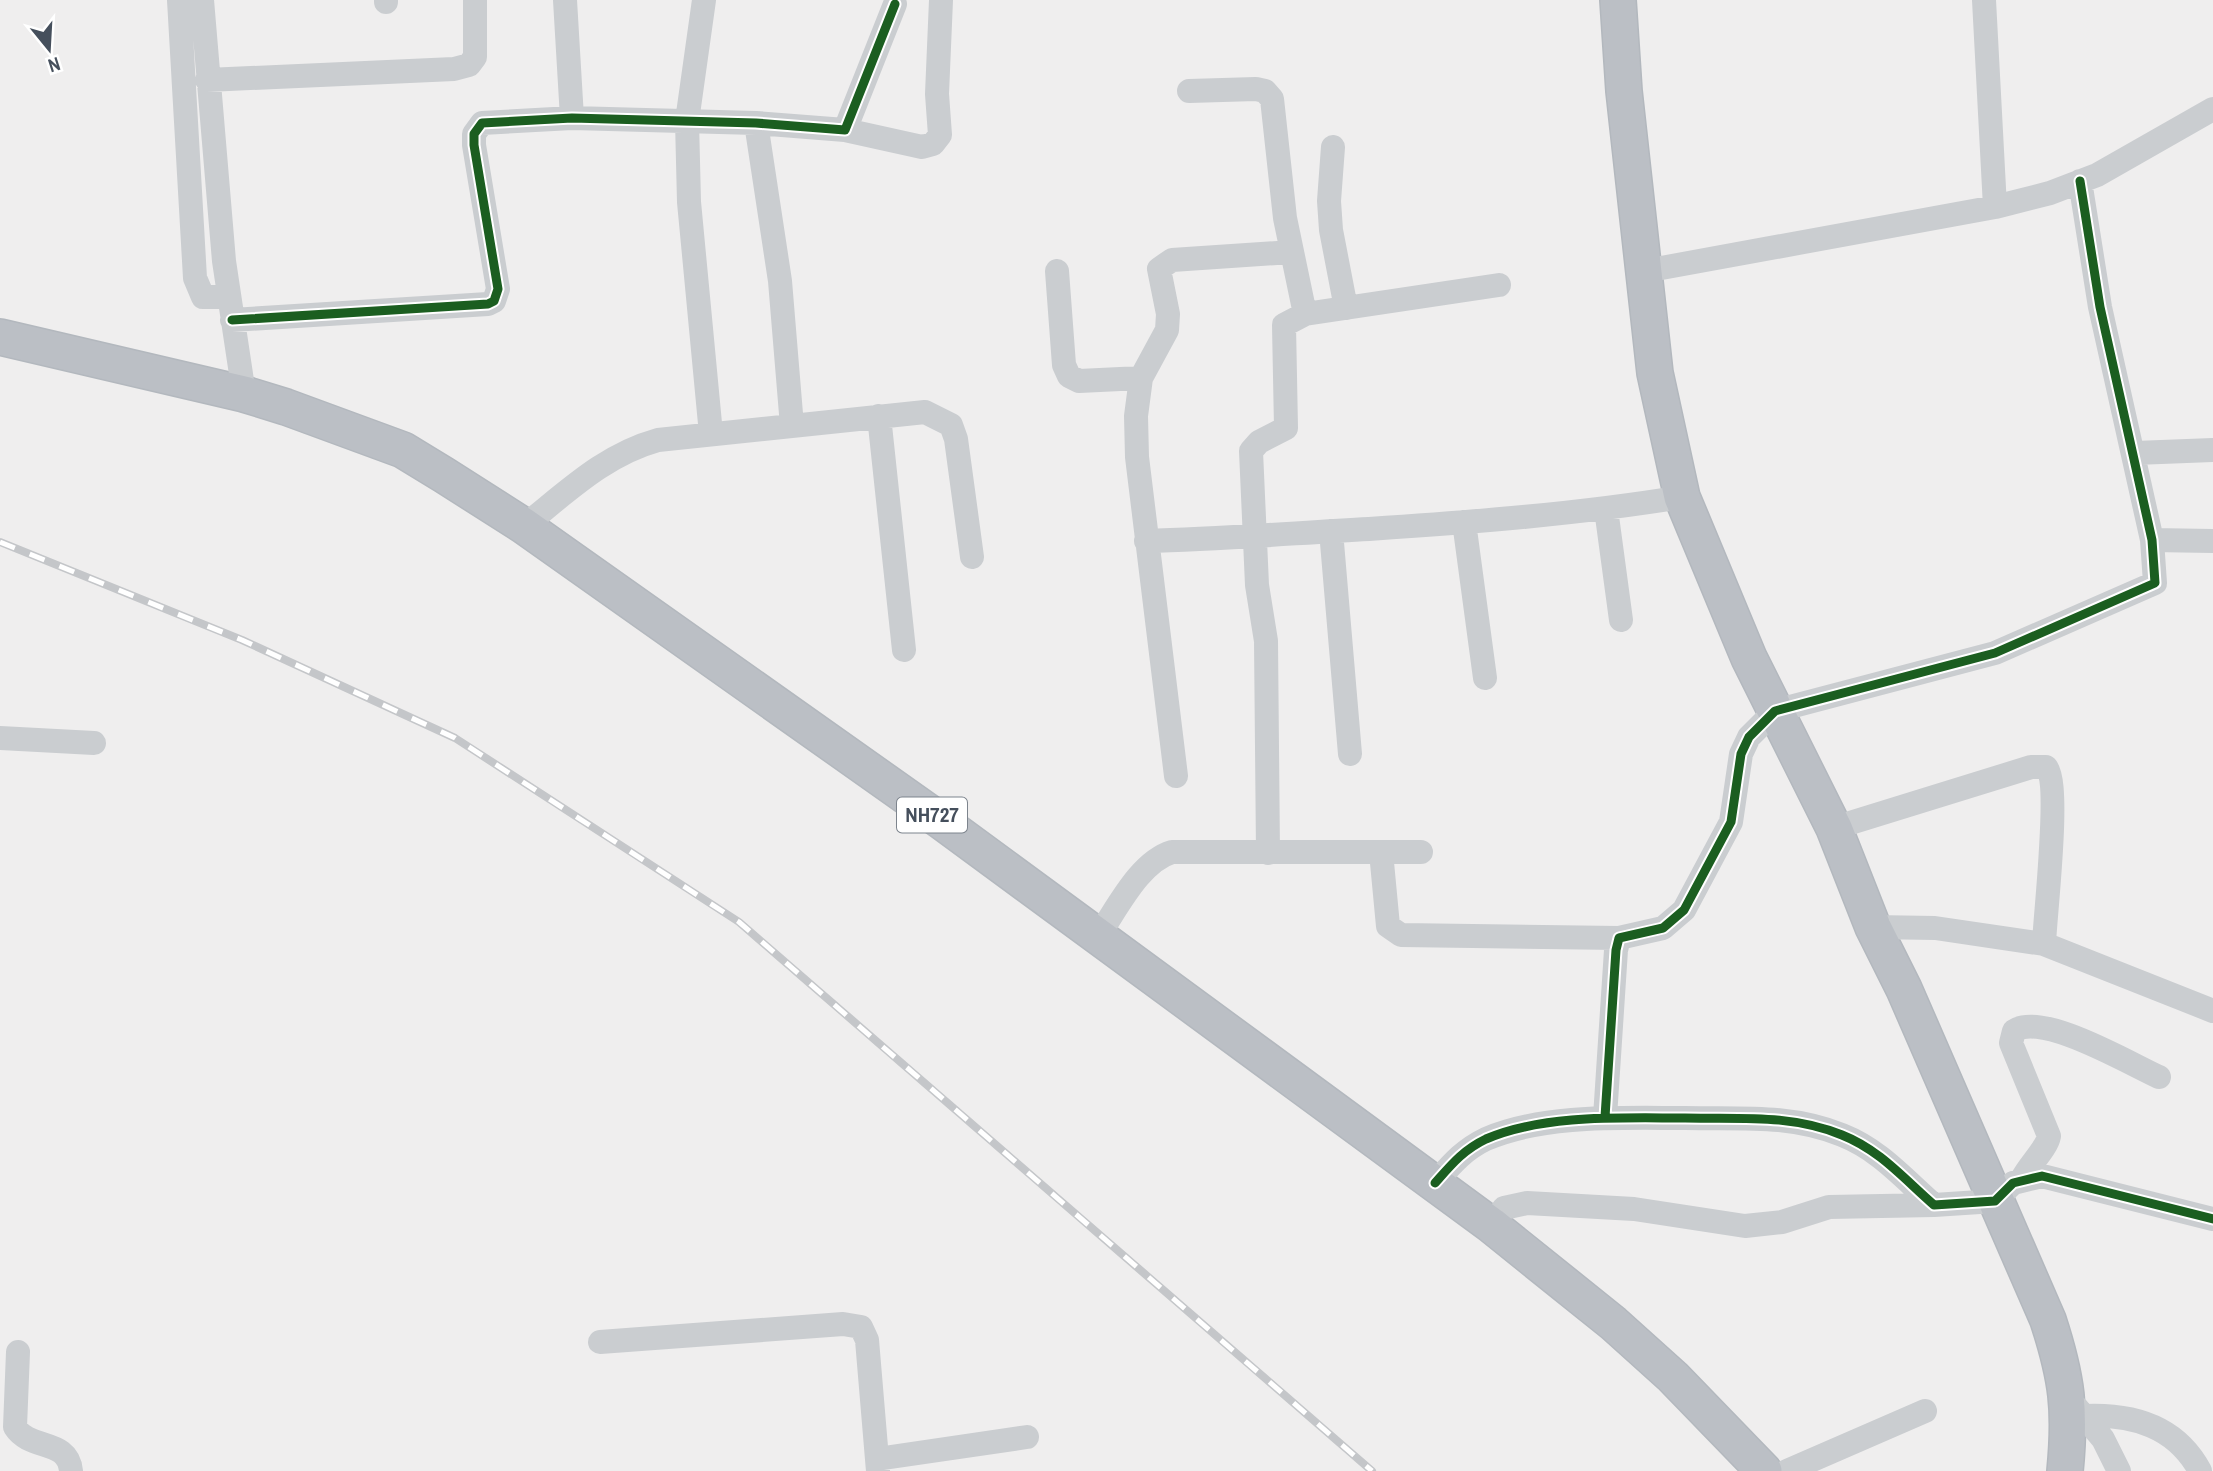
<svg xmlns="http://www.w3.org/2000/svg" width="2213" height="1471" viewBox="0 0 2213 1471" font-family="'Archivo Narrow',sans-serif">
  <style>
    .lines { fill: none; stroke-linecap: round; stroke-linejoin: round }
    .highway-casing { stroke: #b3b8be; stroke-width: 38 }
    .minor { stroke: #cacdd0; stroke-width: 24 }
    .highway { stroke: #bbbfc5; stroke-width: 35 }
    .rail-casing { stroke: #c4c6c9; stroke-width: 8 }
    .rail { stroke: #fff; stroke-width: 5; stroke-dasharray: 16; stroke-linecap: butt }
    .cycleway-casing { stroke: #fff; stroke-width: 13 }
    .cycleway { stroke: #1b5e20; stroke-width: 9 }
    .labels { text-anchor: middle; stroke-width: 5; stroke-linejoin: round; paint-order: stroke }
    .shield { fill: #fff; stroke: #7d848d; stroke-width: 2 }
    .shield-label { font-size: 21px; font-weight: bold; fill: #454f5c }
  </style>
  <rect width="100%" height="100%" fill="#efeeee"/>
  <g class="lines">
    <g class="highway-casing">
      <path id="highway" d="M 1618,0 L 1624,91 L 1655,373 L 1682,497 L 1749,658 L 1834,828 L 1873,927 L 1904,989 L 2048,1320 C 2067,1378 2071,1410 2065,1471
        M 0,337 L 244,394 L 286,407 L 403,450 L 444,475 L 524,526 L 941,821 L 1491,1225 L 1613,1323 L 1673,1377 L 1764,1471"/>
    </g>
    <path class="minor" d="M 179,0 L 195,278 L 203,297 L 229,297
      M 202,0 L 224,261 L 244,394
      M 386,0 L 386,2
      M 565,0 L 572,118
      M 704,0 L 687,121 L 689,202 L 711,434
      M 1984,0 L 1995,207
      M 207,80 L 454,69 L 469,65 L 475,57 L 475,0
      M 1189,91 L 1256,89 L 1265,91 L 1272,99 L 1285,218 L 1305,314
      M 756,123 L 780,281 L 792,426
      M 845,130 L 922,147 L 933,144 L 940,135 L 937,94 L 941,0
      M 1333,147 L 1329,201 L 1331,230 L 1346,308
      M 1057,271 L 1064,365 L 1069,376 L 1079,381 L 1141,378
      M 1645,271 L 1995,207 L 2050,193 L 2097,175 L 2213,109
      M 232,320 L 488,304 L 494,301 L 498,289 L 474,145 L 474,134 L 482,123 L 572,118 L 756,123 L 845,130 L 895,4
      M 879,416 L 904,650
      M 2135,453 L 2213,450
      M 1606,509 L 1621,620
      M 1464,522 L 1485,678
      M 524,526 C 567,492 604,455 658,440 L 925,412 L 951,425 L 956,439 L 972,557
      M 1331,531 L 1350,754
      M 2152,540 L 2213,541
      M 1146,541 C 1221,539 1295,533 1369,529 C 1474,522 1578,514 1682,497
      M 0,738 L 94,743
      M 1176,776 L 1137,457 L 1136,416 L 1141,378 L 1167,330 L 1168,314 L 1159,269 L 1172,260 L 1292,252
      M 1834,828 L 2031,767 L 2046,767 C 2061,783 2045,914 2044,944
      M 1381,852 L 1388,926 L 1401,935 L 1619,938
      M 1268,853 L 1266,641 L 1257,585 L 1251,451 L 1259,442 L 1286,428 L 1284,325 L 1305,314 L 1499,285
      M 1873,927 L 1935,928 L 2044,944 L 2213,1011
      M 1098,936 C 1117,909 1139,862 1172,852 L 1421,852
      M 1605,1117 L 1616,950 L 1619,938 L 1663,928 L 1684,910 L 1731,822 L 1741,754 L 1749,737 L 1775,711 L 1995,653 L 2155,583 L 2152,540 L 2100,307 L 2080,181
      M 2022,1179 C 2029,1165 2047,1148 2049,1136 L 2011,1043 L 2014,1031 C 2041,1011 2130,1064 2159,1077
      M 1435,1183 C 1451,1165 1463,1150 1486,1139 C 1544,1114 1623,1118 1685,1118 C 1739,1119 1791,1114 1842,1135 C 1880,1150 1904,1179 1934,1205 L 1995,1201 L 2013,1183 L 2042,1176 L 2213,1219
      M 1491,1225 L 1504,1208 L 1527,1203 L 1634,1209 L 1745,1226 L 1782,1222 L 1829,1207 L 1934,1205
      M 600,1342 L 843,1324 L 861,1327 L 867,1340 L 878,1471
      M 18,1352 L 15,1427 C 30,1451 68,1438 71,1471
      M 2077,1408 L 2103,1439 L 2119,1471
      M 2085,1416 C 2133,1414 2176,1426 2200,1471
      M 877,1459 L 1027,1437
      M 1787,1471 L 1925,1411"/>
    <use href="#highway" class="highway"/>
    <g class="rail-casing">
      <path id="rail" d="M 0,542 L 242,640 L 455,738 L 739,922 L 1372,1471"/>
    </g>
    <use href="#rail" class="rail"/>
    <g class="cycleway-casing">
      <path id="cycleway" d="M 232,320 L 488,304 L 494,301 L 498,289 L 474,145 L 474,134 L 482,123 L 572,118 L 756,123 L 845,130 L 895,4
        M 1605,1117 L 1616,950 L 1619,938 L 1663,928 L 1684,910 L 1731,822 L 1741,754 L 1749,737 L 1775,711 L 1995,653 L 2155,583 L 2152,540 L 2100,307 L 2080,181
        M 1435,1183 C 1451,1165 1463,1150 1486,1139 C 1544,1114 1623,1118 1685,1118 C 1739,1119 1791,1114 1842,1135 C 1880,1150 1904,1179 1934,1205 L 1995,1201 L 2013,1183 L 2042,1176 L 2213,1219"/>
    </g>
    <use href="#cycleway" class="cycleway"/>
  </g>
  <g class="labels">
    <rect class="shield" x="897" y="797.5" width="70" height="35" rx="5"/>
    <g class="shield-label">
      <text x="932" y="822">NH727</text>
    </g>
  </g>
  <g transform="translate(49 49) rotate(162)" stroke="#ffffff" stroke-width="5" paint-order="stroke">
  <path d="M0-5L12 26L0 18L-12 26Z" fill="#454f5c"/>
  <text y="-10" font-size="19" font-weight="bold" text-anchor="middle" fill="#454f5c">N</text>
  </g>
</svg>
